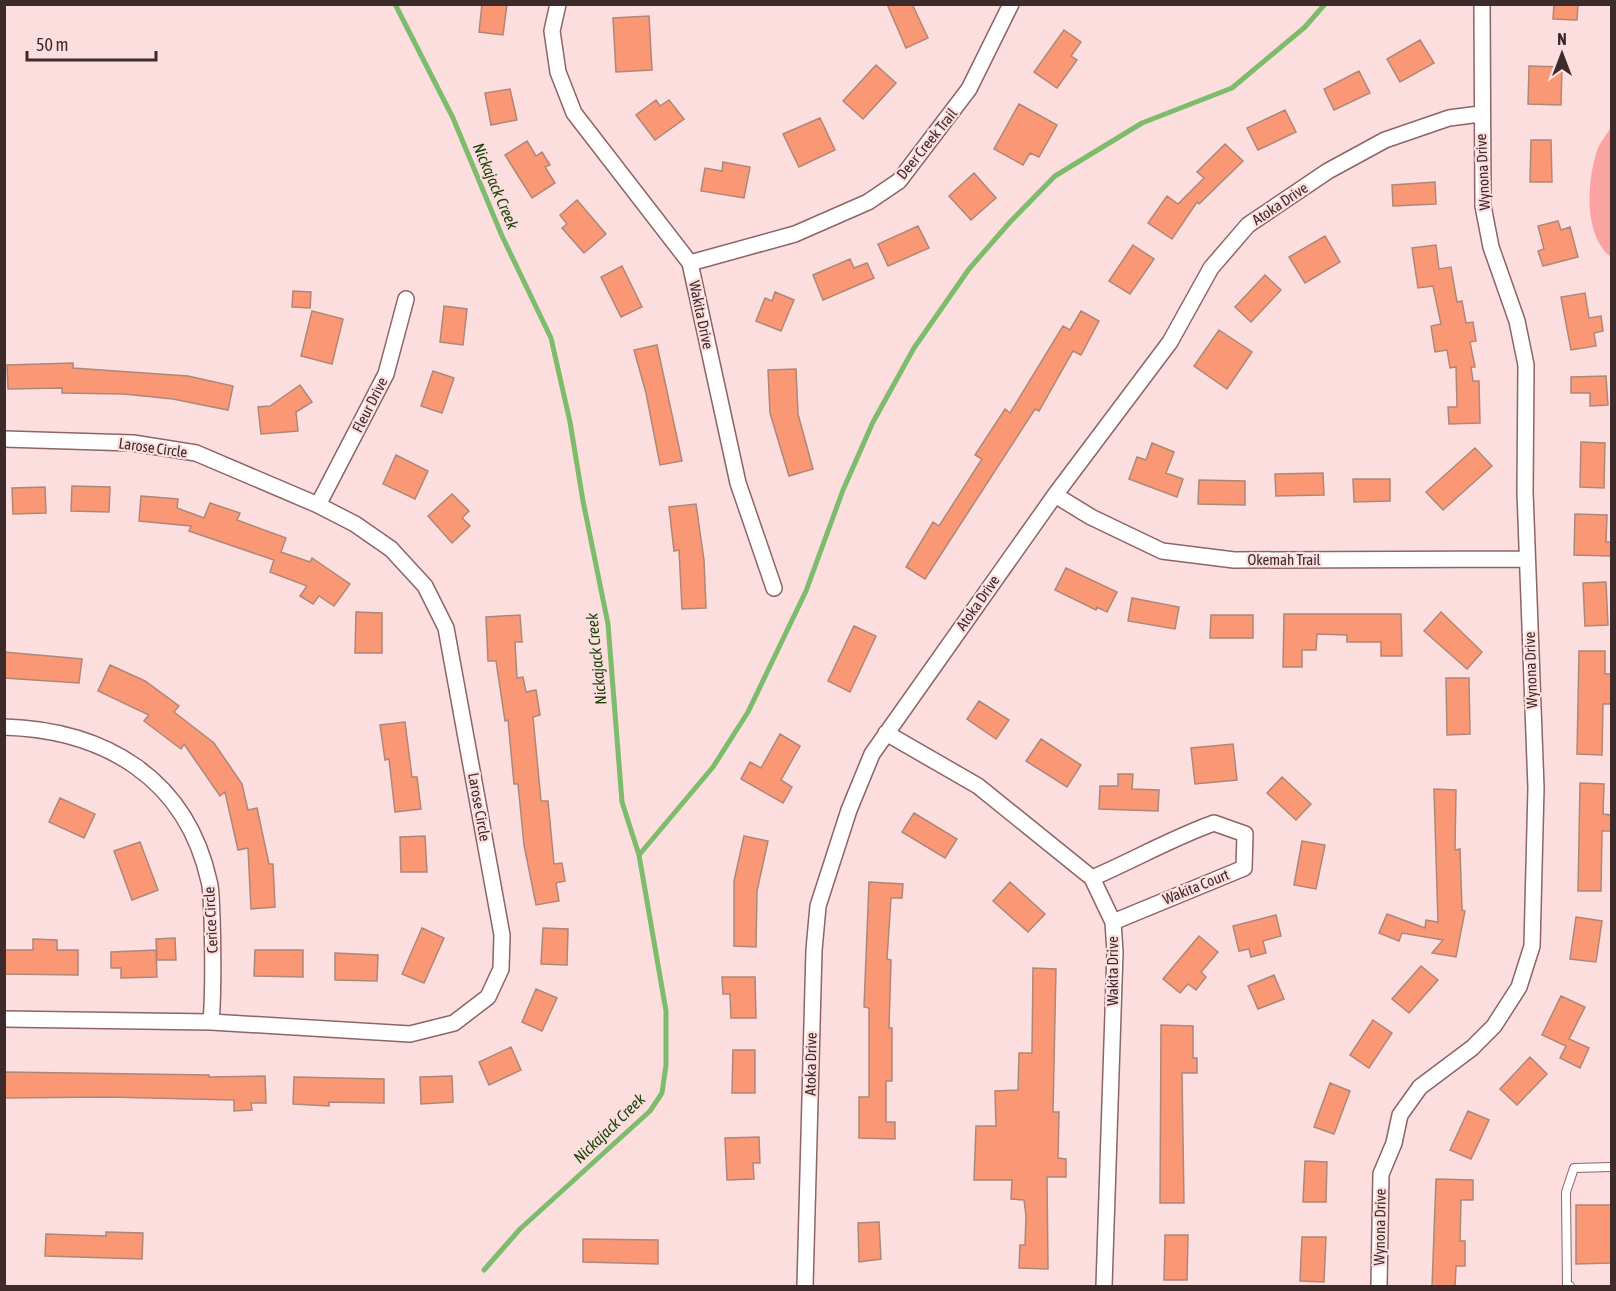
<svg xmlns="http://www.w3.org/2000/svg" width="1616" height="1291" viewBox="0 0 1616 1291" font-family="'Asap Condensed',sans-serif">
  <style>
    .green { fill: #fba2a2 }
    .lines { fill: none; stroke-linecap: round; stroke-linejoin: round }
    .stream { stroke: #7dbc6c; stroke-width: 5 }
    .building { fill: #fa9775; stroke: #af8779; stroke-width: 1.5 }
    .lane-casing { stroke: #8e6464; stroke-width: 10 }
    .street-casing { stroke: #8e6464; stroke-width: 18 }
    .lane { stroke: #fff; stroke-width: 8 }
    .street { stroke: #fff; stroke-width: 15 }
    .labels { text-anchor: middle; stroke-width: 4.5; stroke-linejoin: round; paint-order: stroke }
    .street-label { font-size: 15px; fill: #3d2b2b; stroke: #fcdede }
    .water-label { font-size: 16px; font-style: italic; fill: #1a440c; stroke: #fcdede }
  </style>
  <rect width="100%" height="100%" fill="#fcdede"/>
  <path class="green" d="M 1611,127 L 1611,257 C 1583,235 1587,181 1597,151 C 1599,143 1607,135 1611,127 Z"/>
  <g class="lines">
    <path class="stream" d="M 395,4 L 453,118 L 502,236 L 551,338 L 570,422 L 583,501 L 608,624 L 622,802 L 639,855 L 666,1011 L 666,1065 L 662,1093 L 650,1111 L 520,1229 L 484,1270
      M 639,855 L 713,767 L 748,712 L 806,591 L 843,490 L 873,422 L 914,348 L 969,269 L 1010,222 L 1055,176 L 1142,123 L 1232,88 L 1305,27 L 1325,4"/>
  </g>
  <path class="building" d="M 482,4 L 507,4 L 503,35 L 479,32 Z
    M 887,4 L 912,4 L 928,38 L 906,48 Z
    M 1554,4 L 1578,4 L 1577,20 L 1553,19 Z
    M 649,16 L 652,70 L 616,72 L 613,18 Z
    M 1064,30 L 1081,42 L 1071,56 L 1077,60 L 1057,88 L 1034,72 Z
    M 1420,40 L 1434,63 L 1400,82 L 1387,59 Z
    M 876,65 L 896,83 L 863,119 L 843,101 Z
    M 1529,66 L 1562,67 L 1561,105 L 1528,104 Z
    M 1359,71 L 1370,93 L 1334,110 L 1324,89 Z
    M 510,89 L 517,120 L 491,125 L 485,93 Z
    M 656,100 L 660,106 L 669,100 L 684,119 L 655,140 L 636,115 Z
    M 1019,104 L 1057,125 L 1039,157 L 1030,153 L 1023,165 L 994,149 Z
    M 1285,110 L 1296,132 L 1258,150 L 1247,128 Z
    M 820,118 L 835,150 L 799,167 L 783,134 Z
    M 1531,140 L 1551,140 L 1552,182 L 1530,182 Z
    M 527,141 L 536,156 L 542,152 L 550,165 L 545,167 L 555,183 L 532,198 L 505,155 Z
    M 1225,144 L 1243,161 L 1199,204 L 1197,202 L 1172,239 L 1148,223 L 1167,196 L 1178,204 L 1204,178 L 1197,172 Z
    M 723,162 L 750,167 L 744,198 L 701,191 L 705,168 L 722,171 Z
    M 974,173 L 996,198 L 971,220 L 949,196 Z
    M 1435,182 L 1436,204 L 1393,206 L 1392,185 Z
    M 577,200 L 606,234 L 584,253 L 562,228 L 567,224 L 560,215 Z
    M 1558,221 L 1561,230 L 1570,227 L 1578,257 L 1543,266 L 1538,251 L 1544,249 L 1538,226 Z
    M 918,226 L 929,248 L 888,266 L 878,244 Z
    M 1325,236 L 1340,262 L 1305,283 L 1289,257 Z
    M 1133,245 L 1154,259 L 1130,294 L 1109,281 Z
    M 1436,245 L 1439,269 L 1451,267 L 1457,302 L 1462,301 L 1466,323 L 1473,322 L 1476,341 L 1470,342 L 1475,367 L 1471,367 L 1473,381 L 1479,381 L 1480,423 L 1449,424 L 1448,407 L 1457,407 L 1456,367 L 1450,368 L 1447,350 L 1435,352 L 1431,326 L 1441,324 L 1433,286 L 1418,288 L 1412,248 Z
    M 850,259 L 854,268 L 867,263 L 874,278 L 823,300 L 813,275 Z
    M 622,266 L 642,307 L 621,317 L 601,277 Z
    M 1265,275 L 1281,290 L 1251,322 L 1235,307 Z
    M 293,291 L 311,292 L 310,308 L 292,307 Z
    M 775,292 L 794,300 L 781,331 L 756,321 L 765,298 L 772,301 Z
    M 1585,293 L 1589,318 L 1601,316 L 1603,331 L 1594,333 L 1596,346 L 1571,350 L 1561,297 Z
    M 444,306 L 467,309 L 463,345 L 440,342 Z
    M 312,311 L 343,319 L 332,364 L 301,356 Z
    M 1081,311 L 1099,321 L 1081,355 L 1073,351 L 1039,411 L 1035,409 L 925,579 L 906,567 L 933,522 L 939,526 L 982,459 L 975,455 L 1005,409 L 1010,413 L 1063,326 L 1070,330 Z
    M 1219,330 L 1252,352 L 1227,389 L 1194,366 Z
    M 657,345 L 682,461 L 660,465 L 646,393 L 634,350 Z
    M 73,363 L 73,368 L 188,376 L 233,386 L 228,410 L 173,399 L 124,394 L 62,393 L 62,388 L 8,389 L 7,365 Z
    M 796,369 L 798,414 L 813,469 L 789,476 L 770,413 L 768,370 Z
    M 433,371 L 454,378 L 442,413 L 421,406 Z
    M 1606,376 L 1608,405 L 1590,406 L 1590,393 L 1571,393 L 1571,377 Z
    M 300,385 L 312,402 L 296,412 L 298,431 L 261,434 L 258,407 L 270,406 Z
    M 1581,442 L 1605,443 L 1604,488 L 1580,487 Z
    M 1152,443 L 1174,452 L 1166,473 L 1183,479 L 1177,497 L 1129,479 L 1137,457 L 1146,460 Z
    M 1475,448 L 1492,466 L 1443,510 L 1426,492 Z
    M 396,455 L 428,471 L 415,499 L 383,484 Z
    M 1323,473 L 1324,495 L 1276,496 L 1275,474 Z
    M 1353,479 L 1390,479 L 1390,501 L 1354,502 Z
    M 1199,480 L 1245,481 L 1245,505 L 1198,504 Z
    M 72,486 L 110,487 L 109,512 L 71,511 Z
    M 45,487 L 46,513 L 13,514 L 12,488 Z
    M 452,494 L 469,511 L 462,518 L 470,526 L 452,543 L 428,516 Z
    M 141,496 L 178,499 L 177,508 L 204,518 L 210,503 L 240,513 L 237,520 L 286,538 L 281,552 L 310,562 L 312,558 L 350,584 L 334,606 L 319,596 L 313,604 L 300,596 L 307,586 L 270,572 L 274,560 L 189,531 L 191,526 L 139,521 Z
    M 696,504 L 704,560 L 706,608 L 682,609 L 679,550 L 674,551 L 669,507 Z
    M 1575,514 L 1607,515 L 1606,542 L 1611,542 L 1611,556 L 1574,555 Z
    M 1066,568 L 1117,592 L 1107,612 L 1097,607 L 1096,610 L 1055,590 Z
    M 1606,582 L 1608,625 L 1585,626 L 1583,583 Z
    M 1132,598 L 1179,607 L 1175,629 L 1128,621 Z
    M 356,612 L 382,613 L 382,653 L 355,653 Z
    M 1441,612 L 1482,652 L 1467,669 L 1424,631 Z
    M 1284,614 L 1401,614 L 1402,656 L 1381,656 L 1381,642 L 1347,642 L 1347,635 L 1317,634 L 1316,650 L 1302,650 L 1302,667 L 1283,667 Z
    M 520,615 L 522,642 L 515,642 L 517,678 L 523,677 L 526,692 L 536,690 L 540,715 L 533,717 L 541,801 L 548,801 L 554,864 L 562,863 L 565,881 L 556,883 L 559,901 L 536,905 L 524,845 L 518,784 L 514,784 L 508,720 L 505,721 L 496,661 L 488,661 L 486,617 Z
    M 1211,615 L 1253,615 L 1253,638 L 1210,638 Z
    M 854,626 L 876,636 L 850,692 L 828,681 Z
    M 1579,651 L 1605,651 L 1605,674 L 1611,674 L 1611,704 L 1603,704 L 1602,755 L 1577,754 Z
    M 4,652 L 82,659 L 79,683 L 4,678 Z
    M 110,665 L 145,681 L 179,706 L 174,712 L 214,743 L 242,784 L 248,810 L 257,808 L 269,864 L 273,864 L 275,907 L 251,909 L 248,848 L 238,850 L 225,792 L 220,796 L 184,744 L 181,749 L 144,721 L 149,715 L 98,691 Z
    M 1446,678 L 1469,678 L 1470,734 L 1447,735 Z
    M 979,701 L 1009,720 L 996,739 L 967,719 Z
    M 405,722 L 412,777 L 417,777 L 421,809 L 395,812 L 389,759 L 385,760 L 380,725 Z
    M 780,734 L 800,746 L 781,780 L 792,787 L 783,803 L 741,779 L 750,762 L 761,768 Z
    M 1041,739 L 1081,765 L 1067,787 L 1026,761 Z
    M 1233,744 L 1237,780 L 1195,784 L 1191,748 Z
    M 1118,774 L 1133,774 L 1132,789 L 1159,790 L 1158,811 L 1099,809 L 1100,786 L 1118,786 Z
    M 1282,777 L 1311,804 L 1296,820 L 1267,793 Z
    M 1580,783 L 1604,784 L 1603,814 L 1611,815 L 1611,831 L 1602,831 L 1601,891 L 1578,891 Z
    M 1434,789 L 1456,790 L 1455,850 L 1460,849 L 1462,910 L 1465,911 L 1456,957 L 1432,953 L 1443,940 L 1402,933 L 1399,941 L 1379,933 L 1387,914 L 1425,928 L 1426,920 L 1438,922 Z
    M 60,798 L 95,814 L 84,838 L 49,822 Z
    M 914,813 L 957,839 L 945,858 L 902,832 Z
    M 425,836 L 427,872 L 401,872 L 400,837 Z
    M 744,836 L 768,841 L 757,891 L 756,947 L 734,946 L 734,881 Z
    M 1302,841 L 1325,845 L 1316,889 L 1294,885 Z
    M 140,842 L 158,890 L 132,900 L 114,851 Z
    M 869,882 L 903,884 L 902,898 L 891,898 L 887,959 L 891,960 L 889,1028 L 892,1028 L 892,1081 L 886,1081 L 886,1122 L 895,1122 L 895,1139 L 859,1138 L 859,1097 L 869,1097 L 869,1008 L 864,1007 Z
    M 1010,882 L 1045,914 L 1028,932 L 993,901 Z
    M 1276,915 L 1281,936 L 1263,941 L 1266,953 L 1251,957 L 1249,949 L 1239,951 L 1233,926 Z
    M 1576,917 L 1602,921 L 1596,962 L 1570,959 Z
    M 422,928 L 444,938 L 424,983 L 402,974 Z
    M 543,928 L 568,929 L 567,965 L 541,964 Z
    M 1199,936 L 1218,952 L 1201,972 L 1206,977 L 1196,990 L 1188,984 L 1180,993 L 1163,979 Z
    M 175,938 L 176,960 L 157,960 L 156,939 Z
    M 33,939 L 57,940 L 57,950 L 78,950 L 78,975 L 4,974 L 4,950 L 33,950 Z
    M 156,950 L 157,977 L 121,978 L 121,968 L 111,968 L 111,952 Z
    M 255,950 L 303,950 L 303,977 L 254,976 Z
    M 335,953 L 378,955 L 377,981 L 335,980 Z
    M 1421,966 L 1438,980 L 1409,1013 L 1392,999 Z
    M 1033,968 L 1056,969 L 1053,1112 L 1059,1112 L 1058,1158 L 1066,1159 L 1066,1177 L 1047,1177 L 1048,1269 L 1019,1268 L 1020,1245 L 1025,1245 L 1026,1216 L 1024,1200 L 1011,1199 L 1012,1180 L 974,1180 L 976,1126 L 996,1126 L 995,1091 L 1018,1090 L 1019,1053 L 1032,1053 Z
    M 1274,975 L 1284,999 L 1258,1009 L 1248,986 Z
    M 722,977 L 755,977 L 756,1018 L 731,1018 L 730,994 L 723,994 Z
    M 536,989 L 557,998 L 542,1031 L 522,1022 Z
    M 1561,996 L 1585,1007 L 1569,1039 L 1589,1048 L 1580,1068 L 1560,1058 L 1566,1046 L 1542,1035 Z
    M 1373,1020 L 1392,1033 L 1369,1068 L 1350,1055 Z
    M 1161,1025 L 1193,1026 L 1193,1058 L 1197,1058 L 1197,1073 L 1182,1073 L 1184,1203 L 1160,1203 Z
    M 511,1047 L 521,1070 L 489,1085 L 479,1062 Z
    M 733,1050 L 755,1050 L 755,1093 L 732,1093 Z
    M 1530,1057 L 1547,1074 L 1517,1105 L 1500,1089 Z
    M 4,1072 L 209,1075 L 209,1077 L 265,1076 L 266,1103 L 251,1103 L 252,1110 L 234,1111 L 234,1100 L 107,1097 L 4,1098 Z
    M 452,1076 L 453,1102 L 421,1104 L 420,1077 Z
    M 294,1077 L 384,1079 L 384,1103 L 329,1102 L 329,1106 L 293,1104 Z
    M 1330,1083 L 1350,1091 L 1334,1134 L 1314,1127 Z
    M 1468,1111 L 1489,1120 L 1471,1159 L 1450,1150 Z
    M 759,1137 L 760,1163 L 753,1163 L 754,1179 L 727,1180 L 725,1138 Z
    M 1305,1161 L 1327,1162 L 1326,1202 L 1303,1202 Z
    M 1436,1179 L 1473,1180 L 1473,1200 L 1461,1200 L 1460,1241 L 1465,1241 L 1465,1266 L 1456,1266 L 1455,1287 L 1432,1287 Z
    M 1576,1205 L 1611,1205 L 1611,1263 L 1576,1264 Z
    M 879,1222 L 881,1259 L 859,1262 L 858,1223 Z
    M 106,1232 L 143,1233 L 142,1259 L 45,1256 L 46,1234 L 106,1236 Z
    M 1165,1235 L 1188,1235 L 1187,1280 L 1164,1280 Z
    M 1302,1237 L 1326,1237 L 1324,1282 L 1300,1281 Z
    M 583,1239 L 658,1240 L 658,1264 L 583,1262 Z"/>
  <g class="lines">
    <g class="lane-casing">
      <path id="lane" d="M 1570,1286 L 1567,1286 L 1566,1192 L 1574,1168 L 1612,1167"/>
    </g>
    <g class="street-casing">
      <path id="street" d="M 558,4 L 552,31 L 558,72 L 574,113 L 690,263 L 738,483 L 774,588
        M 690,263 L 795,234 L 868,202 L 899,181 L 969,89 L 1011,4
        M 4,439 L 133,443 L 196,453 L 318,505 L 355,524 L 391,549 L 425,586 L 446,628 L 502,935 L 501,969 L 488,997 L 454,1023 L 410,1034 L 211,1022 L 4,1019
        M 1055,495 L 1091,517 L 1162,551 L 1234,560 L 1527,559
        M 318,505 L 386,374 L 406,299
        M 4,727 C 105,730 186,778 209,881 C 212,892 211,906 212,917 C 213,953 214,987 211,1022
        M 886,733 L 978,786 L 1092,878 L 1113,922 L 1115,952 L 1104,1286
        M 1092,878 C 1134,860 1172,838 1214,823 L 1245,834 L 1244,868 L 1113,922
        M 805,1286 L 814,950 L 818,906 L 849,810 L 872,754 L 1055,495 L 1170,342 L 1211,268 L 1248,225 L 1328,171 L 1385,140 L 1449,118 L 1480,114
        M 1379,1286 L 1381,1174 L 1394,1143 L 1400,1115 L 1420,1087 L 1472,1048 L 1494,1026 L 1519,987 L 1532,946 L 1536,788 L 1525,492 L 1526,365 L 1517,321 L 1491,247 L 1483,206 L 1482,4"/>
    </g>
    <use href="#lane" class="lane"/>
    <use href="#street" class="street"/>
  </g>
  <g class="labels">
    <g class="street-label">
      <text transform="translate(927 144) rotate(-51)" y="5">Deer Creek Trail</text>
      <text transform="translate(1483 172) rotate(-93)" y="5">Wynona Drive</text>
      <text transform="translate(1280 204) rotate(-34)" y="5">Atoka Drive</text>
      <text transform="translate(701 315) rotate(78)" y="5">Wakita Drive</text>
      <text transform="translate(370 405) rotate(-63)" y="5">Fleur Drive</text>
      <text transform="translate(153 448) rotate(8)" y="5">Larose Circle</text>
      <text x="1284" y="565">Okemah Trail</text>
      <text transform="translate(978 603) rotate(-55)" y="5">Atoka Drive</text>
      <text transform="translate(1531 670) rotate(-92)" y="5">Wynona Drive</text>
      <text transform="translate(479 807) rotate(80)" y="5">Larose Circle</text>
      <text transform="translate(1196 887) rotate(-22)" y="5">Wakita Court</text>
      <text transform="translate(211 920) rotate(-93)" y="5">Cerice Circle</text>
      <text transform="translate(1113 971) rotate(-90)" y="5">Wakita Drive</text>
      <text transform="translate(811 1064) rotate(-89)" y="5">Atoka Drive</text>
      <text transform="translate(1380 1227) rotate(-89)" y="5">Wynona Drive</text>
    </g>
    <g class="water-label">
      <text transform="translate(496 186) rotate(67)" y="6">Nickajack Creek</text>
      <text transform="translate(596 659) rotate(-96)" y="6">Nickajack Creek</text>
      <text transform="translate(609 1128) rotate(-44)" y="6">Nickajack Creek</text>
    </g>
  </g>
  <rect width="1616" height="1291" fill="none" stroke="#3d2b2b" stroke-width="12"/>
  <g transform="translate(1562 54)" stroke="#fcdede" stroke-width="4.5" paint-order="stroke">
  <path d="M0-4.5L10 22L0 15L-10 22Z" fill="#3d2b2b"/>
  <text y="-9" font-size="16" font-weight="bold" text-anchor="middle" fill="#3d2b2b">N</text>
  </g>
  <path d="M27 51v9h129v-9" fill="none" stroke="#3d2b2b" stroke-width="3"/>
  <text x="36" y="51" font-size="18" fill="#3d2b2b" stroke="#fcdede" stroke-width="4.5" paint-order="stroke">50 m</text>
</svg>
